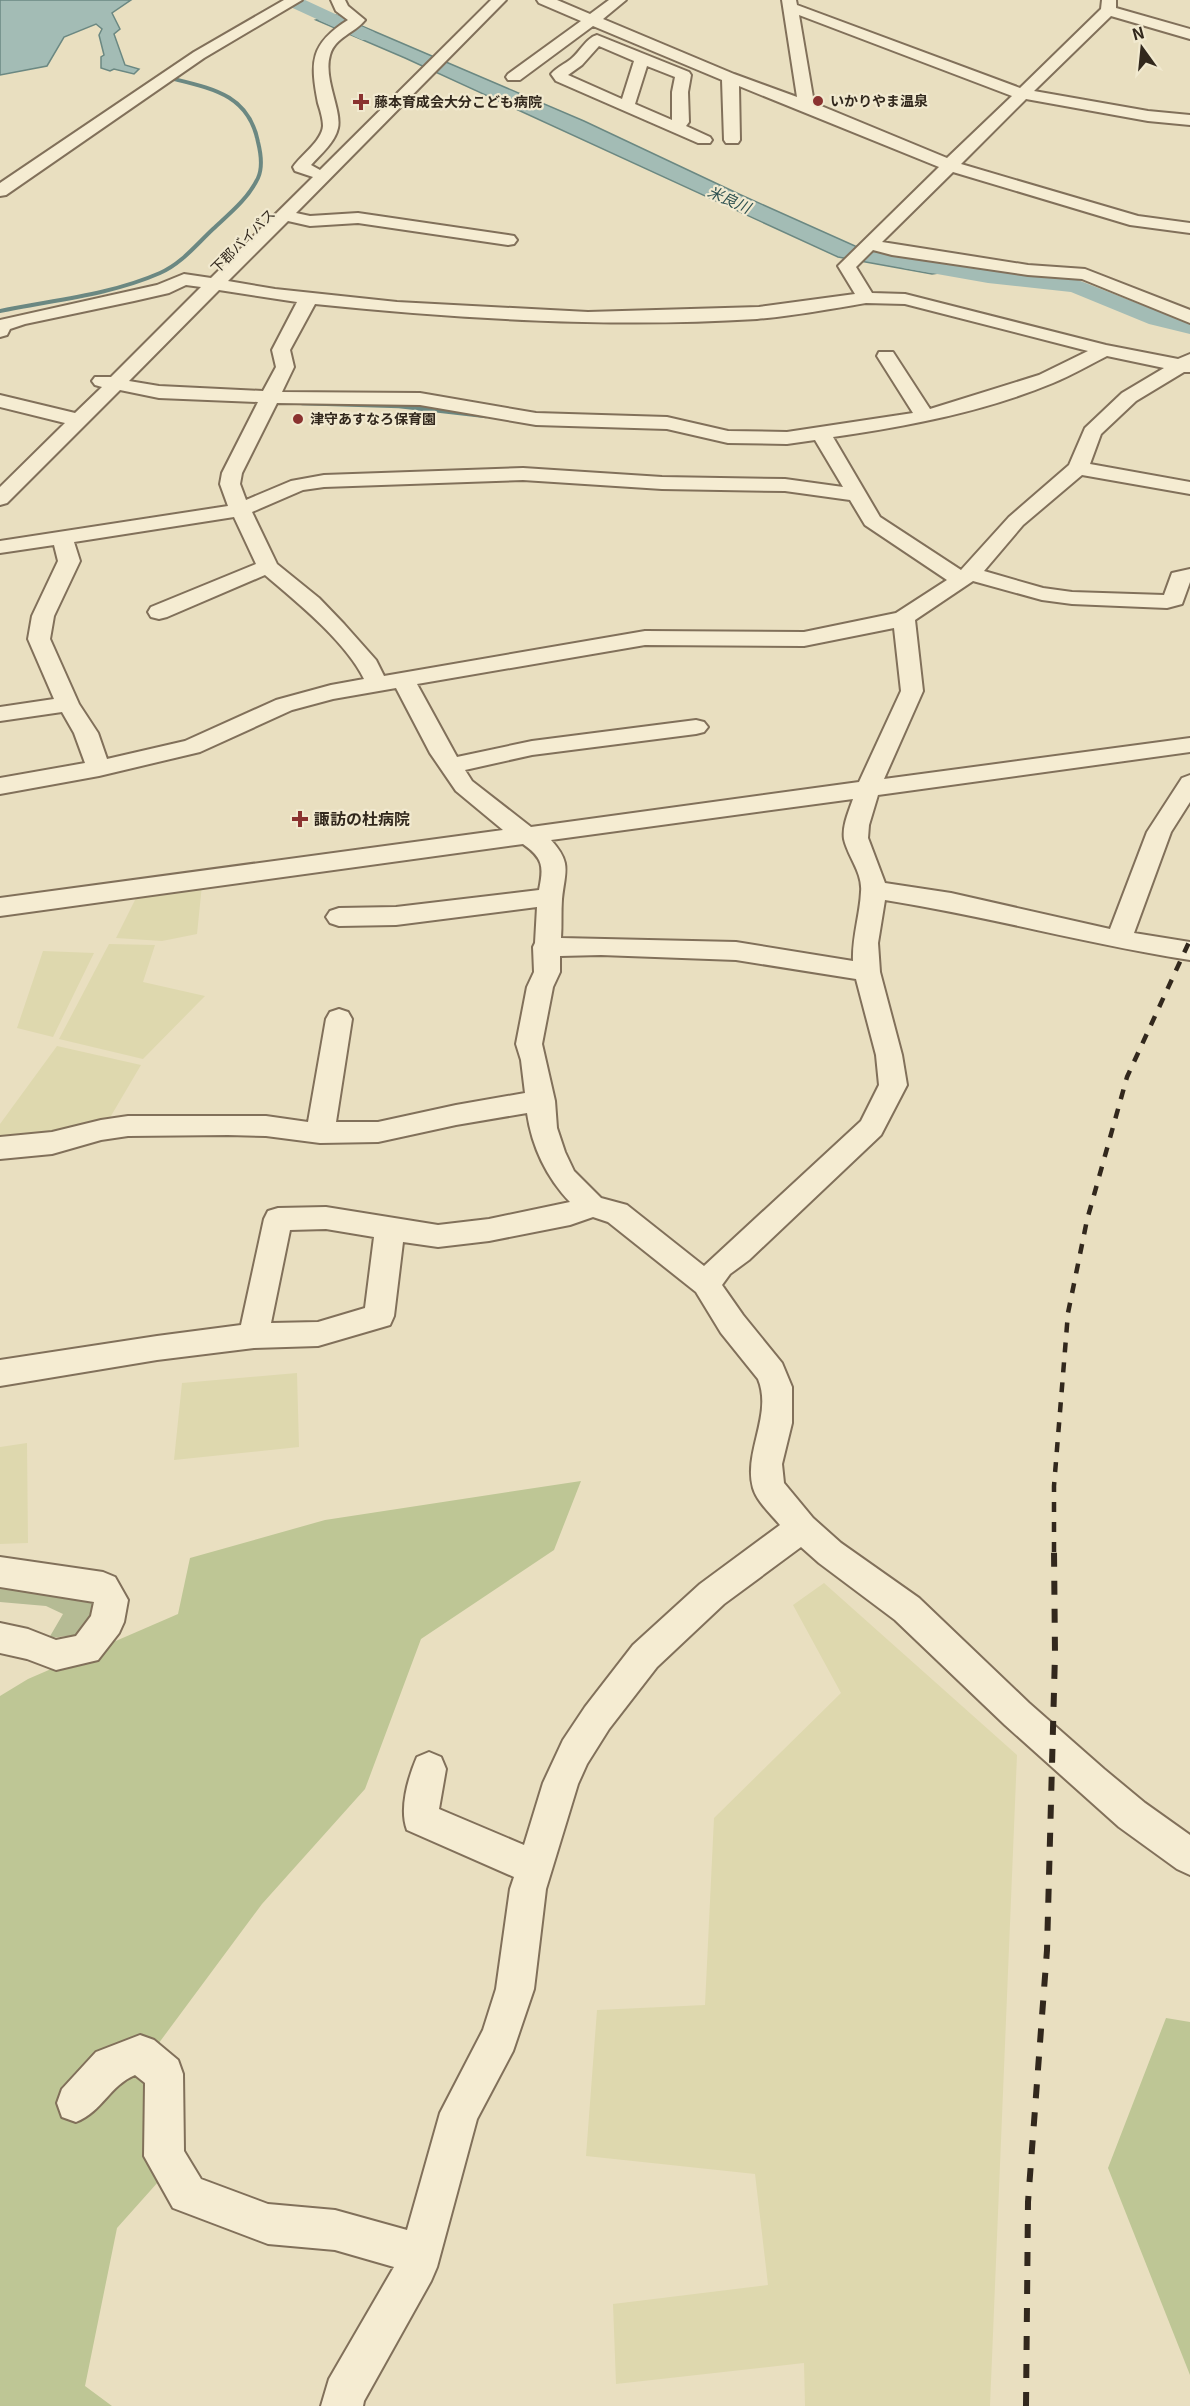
<svg xmlns="http://www.w3.org/2000/svg" width="1190" height="2406" viewBox="0 0 1190 2406" font-family="Georgia,'Noto Sans JP',serif">
  <style>
    .farmland { fill: #ded8ae }
    .green { fill: #bec695 }
    .cemetery { fill: #b5bb94 }
    .water { fill: #a3bcb5; stroke: #6b8882; stroke-width: 1.5 }
    .lines { fill: none; stroke-linecap: round; stroke-linejoin: round }
    .stream-far1 { stroke: #6b8882; stroke-width: 4 }
    .stream { stroke: #6b8882; stroke-width: 4.5 }
    .river { fill: #a3bcb5; fill-rule: evenodd }
    .minor-casing { stroke: #81705a; stroke-width: 4 }
    .minor { fill: #f5ecd2; fill-rule: evenodd }
    .rail-far1 { stroke: #32281d; stroke-width: 4.5; stroke-dasharray: 10 10; stroke-linecap: butt }
    .rail { stroke: #32281d; stroke-width: 6; stroke-dasharray: 14 14; stroke-linecap: butt }
    .poi-dot { fill: #8a322f; stroke: #f1e9cf; stroke-width: 2 }
    .labels { text-anchor: middle; stroke-width: 4.5; stroke-linejoin: round; paint-order: stroke }
    .far-poi-label { font-size: 14px; font-weight: bold; fill: #32281d; stroke: #f1e9cf; text-anchor: start }
    .far-street-label { font-size: 14px; fill: #32281d; stroke: #f1e9cf }
    .far-water-label { font-size: 15px; font-style: italic; fill: #2d504f; stroke: #f1e9cf }
    .poi-label { font-size: 16px; font-weight: bold; fill: #32281d; stroke: #f1e9cf; text-anchor: start }
  </style>
  <rect width="100%" height="100%" fill="#e9dfc0"/>
  <path class="farmland" d="M 202,885 L 197,934 L 162,941 L 116,938 L 138,894 Z
    M 109,944 L 155,945 L 143,982 L 205,996 L 143,1059 L 59,1039 Z
    M 43,951 L 94,953 L 53,1037 L 17,1028 Z
    M 57,1046 L 141,1065 L 108,1121 L 55,1136 L 0,1140 L 0,1124 Z
    M 297,1373 L 299,1447 L 174,1460 L 182,1383 Z
    M 27,1443 L 28,1543 L 0,1544 L 0,1447 Z
    M 824,1583 L 1017,1755 L 990,2406 L 805,2406 L 804,2363 L 616,2384 L 613,2304 L 768,2285 L 755,2174 L 586,2156 L 597,2010 L 705,2005 L 714,1818 L 841,1693 L 793,1605 Z"/>
  <path class="green" d="M 581,1481 L 554,1550 L 421,1639 L 365,1789 L 262,1904 L 147,2059 L 167,2172 L 117,2228 L 85,2386 L 112,2406 L 0,2406 L 0,1696 L 28,1679 L 178,1614 L 190,1558 L 325,1520 Z
    M 1166,2018 L 1190,2022 L 1190,2375 L 1108,2168 Z"/>
  <path class="cemetery" d="M 0,1589 L 88,1593 L 100,1610 L 87,1634 L 49,1638 L 63,1614 L 46,1606 L 0,1602 Z"/>
  <path class="water" d="M 0,0 L 131,0 L 112,13 L 120,29 L 114,34 L 125,65 L 139,69 L 134,74 L 114,69 L 110,71 L 101,68 L 101,57 L 104,55 L 99,35 L 102,29 L 96,24 L 64,37 L 47,66 L 0,75 Z
    M 336,15 L 584,121 L 741,195 L 855,246 L 892,254 L 980,267 L 932,274 L 838,257 L 405,58 L 316,20 Z"/>
  <g class="lines">
    <path class="stream-far1" d="M 0,311 C 53,300 110,295 160,273 C 181,264 196,245 213,229 C 229,214 248,199 258,178 C 263,167 261,154 258,142 C 249,96 215,89 174,79"/>
    <path class="stream" d="M 302,403 L 399,406 L 486,416"/>
    <path class="river" d="M 281,0 L 305,0 L 374,32 L 377,36 L 374,40 L 362,40 L 284,4 Z
      M 911,257 L 988,269 L 1078,280 L 1165,314 L 1190,320 L 1190,334 L 1149,324 L 1071,292 L 988,283 L 903,268 L 900,263 L 903,258 Z"/>
    <g class="minor-casing">
      <path id="minor" d="M 284,0 L 302,0 L 204,58 L 6,195 L 0,196 L 0,183 L 194,52 Z
        M 331,0 L 345,0 L 348,6 L 365,20 C 355,33 335,37 330,55 C 323,79 342,110 338,128 C 335,142 321,154 311,165 L 320,170 L 491,0 L 506,0 L 296,213 L 310,216 L 358,213 L 508,235 L 514,236 L 517,240 L 514,244 L 508,245 L 358,223 L 310,226 L 288,221 L 228,281 L 275,289 L 397,302 L 588,312 L 759,307 L 855,294 L 838,266 L 939,167 L 739,86 L 740,140 L 738,143 L 726,143 L 724,140 L 722,80 L 593,26 L 520,80 L 508,80 L 506,77 L 508,74 L 581,21 L 539,3 L 537,0 L 557,0 L 590,14 L 609,0 L 626,0 L 603,19 L 734,74 L 797,97 L 782,0 L 796,0 L 797,5 L 1020,88 L 1101,9 L 1102,0 L 1116,0 L 1116,8 L 1190,29 L 1190,39 L 1111,16 L 1034,91 L 1148,111 L 1190,115 L 1190,125 L 1148,121 L 1026,99 L 961,164 L 1138,216 L 1190,223 L 1190,233 L 1130,225 L 953,172 L 882,242 L 1028,265 L 1085,269 L 1190,310 L 1190,323 L 1082,279 L 1028,275 L 892,255 L 873,250 L 856,267 L 872,293 L 905,294 L 1106,345 L 1178,359 L 1190,354 L 1190,372 L 1184,372 L 1136,401 L 1101,434 L 1090,464 L 1190,482 L 1190,494 L 1082,475 L 1023,525 L 984,571 L 1043,588 L 1072,592 L 1164,595 L 1172,573 L 1190,569 L 1190,582 L 1182,604 L 1167,608 L 1072,604 L 1042,600 L 973,581 L 915,620 L 923,691 L 884,779 L 1190,738 L 1190,752 L 878,795 L 869,825 L 868,838 L 885,883 L 951,893 L 1110,929 L 1147,832 L 1182,778 L 1190,775 L 1190,802 L 1171,832 L 1134,933 L 1190,942 L 1190,960 C 1087,944 987,916 885,900 L 878,943 L 880,972 L 902,1055 L 907,1085 L 881,1135 L 749,1260 L 730,1274 L 722,1285 L 743,1315 L 782,1363 L 792,1387 L 792,1423 L 782,1464 L 784,1483 L 813,1518 L 841,1543 L 919,1598 L 1029,1703 L 1104,1769 L 1145,1803 L 1190,1835 L 1190,1875 L 1177,1869 L 1119,1827 L 1005,1725 L 895,1620 L 819,1563 L 801,1547 L 724,1604 L 657,1667 L 609,1729 L 587,1764 L 578,1784 L 546,1889 L 534,1989 L 513,2051 L 477,2119 L 437,2267 L 431,2281 L 364,2401 L 363,2406 L 321,2406 L 329,2379 L 394,2267 L 335,2250 L 268,2244 L 173,2208 L 144,2156 L 145,2083 L 135,2075 C 109,2086 103,2111 76,2122 L 62,2117 L 57,2103 L 62,2089 L 96,2052 L 140,2035 L 154,2040 L 178,2060 L 183,2074 L 184,2151 L 201,2179 L 268,2204 L 335,2210 L 407,2230 L 440,2113 L 483,2030 L 496,1989 L 510,1889 L 514,1877 L 407,1830 C 399,1809 408,1778 417,1757 L 429,1752 L 441,1757 L 446,1769 L 439,1809 L 524,1845 L 543,1783 L 563,1740 L 585,1707 L 633,1645 L 700,1584 L 780,1525 C 771,1514 757,1502 753,1488 C 743,1452 773,1415 758,1379 L 721,1333 L 696,1292 L 608,1222 L 593,1217 L 570,1225 L 489,1241 L 438,1247 L 403,1242 L 394,1316 L 390,1325 L 318,1346 L 254,1348 L 157,1360 L 0,1386 L 0,1360 L 157,1336 L 241,1325 L 264,1219 L 268,1211 L 278,1208 L 326,1207 L 438,1225 L 489,1219 L 570,1202 C 547,1178 532,1147 527,1113 L 456,1125 L 378,1142 L 320,1143 L 266,1136 L 228,1135 L 128,1136 L 101,1140 L 52,1154 L 0,1159 L 0,1137 L 52,1132 L 101,1120 L 128,1116 L 266,1116 L 308,1122 L 326,1019 L 330,1012 L 339,1009 L 348,1012 L 352,1019 L 336,1122 L 378,1122 L 456,1105 L 525,1093 L 521,1060 L 516,1044 L 527,987 L 534,972 L 533,947 L 535,943 L 537,907 L 396,925 L 339,926 L 330,923 L 326,917 L 330,911 L 339,908 L 396,907 L 539,890 C 544,866 543,858 523,844 L 0,916 L 0,898 L 503,830 L 456,791 L 430,753 L 396,688 L 333,699 L 292,710 L 200,752 L 99,776 L 0,794 L 0,778 L 85,763 L 74,733 L 62,712 L 0,721 L 0,707 L 54,699 L 28,639 L 32,616 L 58,561 L 54,545 L 0,553 L 0,541 L 228,506 L 220,484 L 222,473 L 258,402 L 159,398 L 120,390 L 7,503 L 0,505 L 0,487 L 65,423 L 0,407 L 0,395 L 75,413 L 102,387 L 95,385 L 92,381 L 95,377 L 111,377 L 201,287 L 186,285 L 169,293 L 134,301 L 25,324 L 10,329 L 7,335 L 0,337 L 0,320 L 157,285 L 184,274 L 211,278 L 313,177 L 295,171 L 293,167 C 301,155 322,141 323,126 C 323,119 320,109 318,103 C 310,62 310,44 348,20 L 336,11 ZM 799,15 L 1012,96 L 947,158 L 814,103 ZM 219,290 L 297,302 L 272,350 L 276,367 L 263,391 L 159,386 L 129,381 ZM 866,303 L 905,304 L 1088,351 L 1039,375 L 930,409 L 893,352 L 879,352 L 877,356 L 913,413 L 787,432 L 728,431 L 667,417 L 536,413 L 420,393 L 282,392 L 294,367 L 290,350 L 315,304 C 462,319 610,328 757,319 C 793,316 830,309 866,303 ZM 1107,356 L 1164,368 L 1122,393 L 1085,428 L 1069,465 L 1009,517 L 961,570 L 880,517 L 833,437 C 908,426 983,412 1053,383 C 1072,375 1089,365 1107,356 ZM 277,403 L 420,405 L 536,425 L 667,429 L 728,443 L 787,444 L 815,440 L 843,487 L 785,479 L 662,477 L 523,468 L 324,475 L 291,481 L 246,500 L 240,484 L 242,473 ZM 523,480 L 662,489 L 785,491 L 850,500 L 865,525 L 947,580 L 896,613 L 804,632 L 645,631 L 384,676 L 376,660 L 344,624 L 319,598 L 277,564 L 252,512 L 303,490 L 324,487 ZM 234,517 L 256,564 L 151,607 L 148,612 L 151,617 L 159,619 L 167,617 L 265,575 C 297,602 346,642 364,679 L 331,685 L 276,700 L 185,741 L 107,759 L 98,733 L 79,704 L 50,639 L 54,616 L 80,561 L 74,542 ZM 894,628 L 901,691 L 859,782 L 531,827 L 472,781 L 465,770 L 532,755 L 696,734 L 704,732 L 708,727 L 704,722 L 696,720 L 532,741 L 457,757 L 417,684 L 645,645 L 804,646 ZM 853,799 C 849,811 842,826 844,839 C 848,857 863,873 861,892 C 860,915 852,937 853,961 L 736,942 L 561,938 C 562,925 561,912 562,899 C 565,871 572,863 551,840 ZM 601,955 L 736,960 L 856,979 L 876,1055 L 879,1085 L 861,1121 L 704,1266 L 627,1205 L 601,1198 L 574,1171 L 565,1152 L 557,1128 L 555,1101 L 542,1044 L 553,987 L 560,972 L 560,956 ZM 326,1229 L 374,1237 L 365,1308 L 318,1322 L 271,1323 L 290,1230 Z
        M 597,35 L 689,72 L 691,75 L 688,92 L 689,122 L 686,126 L 710,137 L 712,140 L 710,143 L 698,143 L 556,81 L 551,74 C 557,67 565,64 571,59 C 580,52 586,38 597,35 ZM 599,46 L 634,61 L 622,99 L 568,75 L 582,65 ZM 647,66 L 675,77 L 672,92 L 672,120 L 635,104 Z
        M 0,1557 L 103,1572 L 115,1577 L 128,1600 L 124,1622 L 119,1633 L 98,1660 L 56,1670 L 27,1659 L 0,1653 L 0,1623 L 28,1629 L 56,1640 L 76,1636 L 91,1616 L 94,1602 L 0,1587 Z"/>
    </g>
    <use href="#minor" class="minor"/>
    <path class="rail-far1" d="M 1054,1552 L 1054,1486 L 1068,1313 L 1087,1220 L 1127,1077 L 1190,940"/>
    <path class="rail" d="M 1026,2406 L 1028,2202 L 1047,1950 L 1055,1654 L 1054,1550"/>
  </g>
  <g class="poi-dot">
    <circle cx="818" cy="101" r="6"/>
    <path d="M358 93h6v6h6v6h-6v6h-6v-6h-6v-6h6z"/>
    <circle cx="298" cy="419" r="6"/>
    <path d="M297 810h6v6h6v6h-6v6h-6v-6h-6v-6h6z"/>
  </g>
  <g class="labels">
    <g class="far-poi-label">
      <text x="830" y="106">いかりやま温泉</text>
      <text x="374" y="107">藤本育成会大分こども病院</text>
      <text x="310" y="424">津守あすなろ保育園</text>
    </g>
    <g class="far-street-label">
      <text transform="translate(243 241) rotate(-45)" y="5">下郡バイパス</text>
    </g>
    <g class="far-water-label">
      <text transform="translate(729 200) rotate(24)" y="5">米良川</text>
    </g>
    <g class="poi-label">
      <text x="314" y="825">諏訪の杜病院</text>
    </g>
  </g>
  <g transform="translate(1142 48) rotate(345)" stroke="#f1e9cf" stroke-width="4.5" paint-order="stroke">
  <path d="M0-4.5L10 22L0 15L-10 22Z" fill="#32281d"/>
  <text y="-9" font-size="16" font-weight="bold" text-anchor="middle" fill="#32281d">N</text>
  </g>
</svg>
